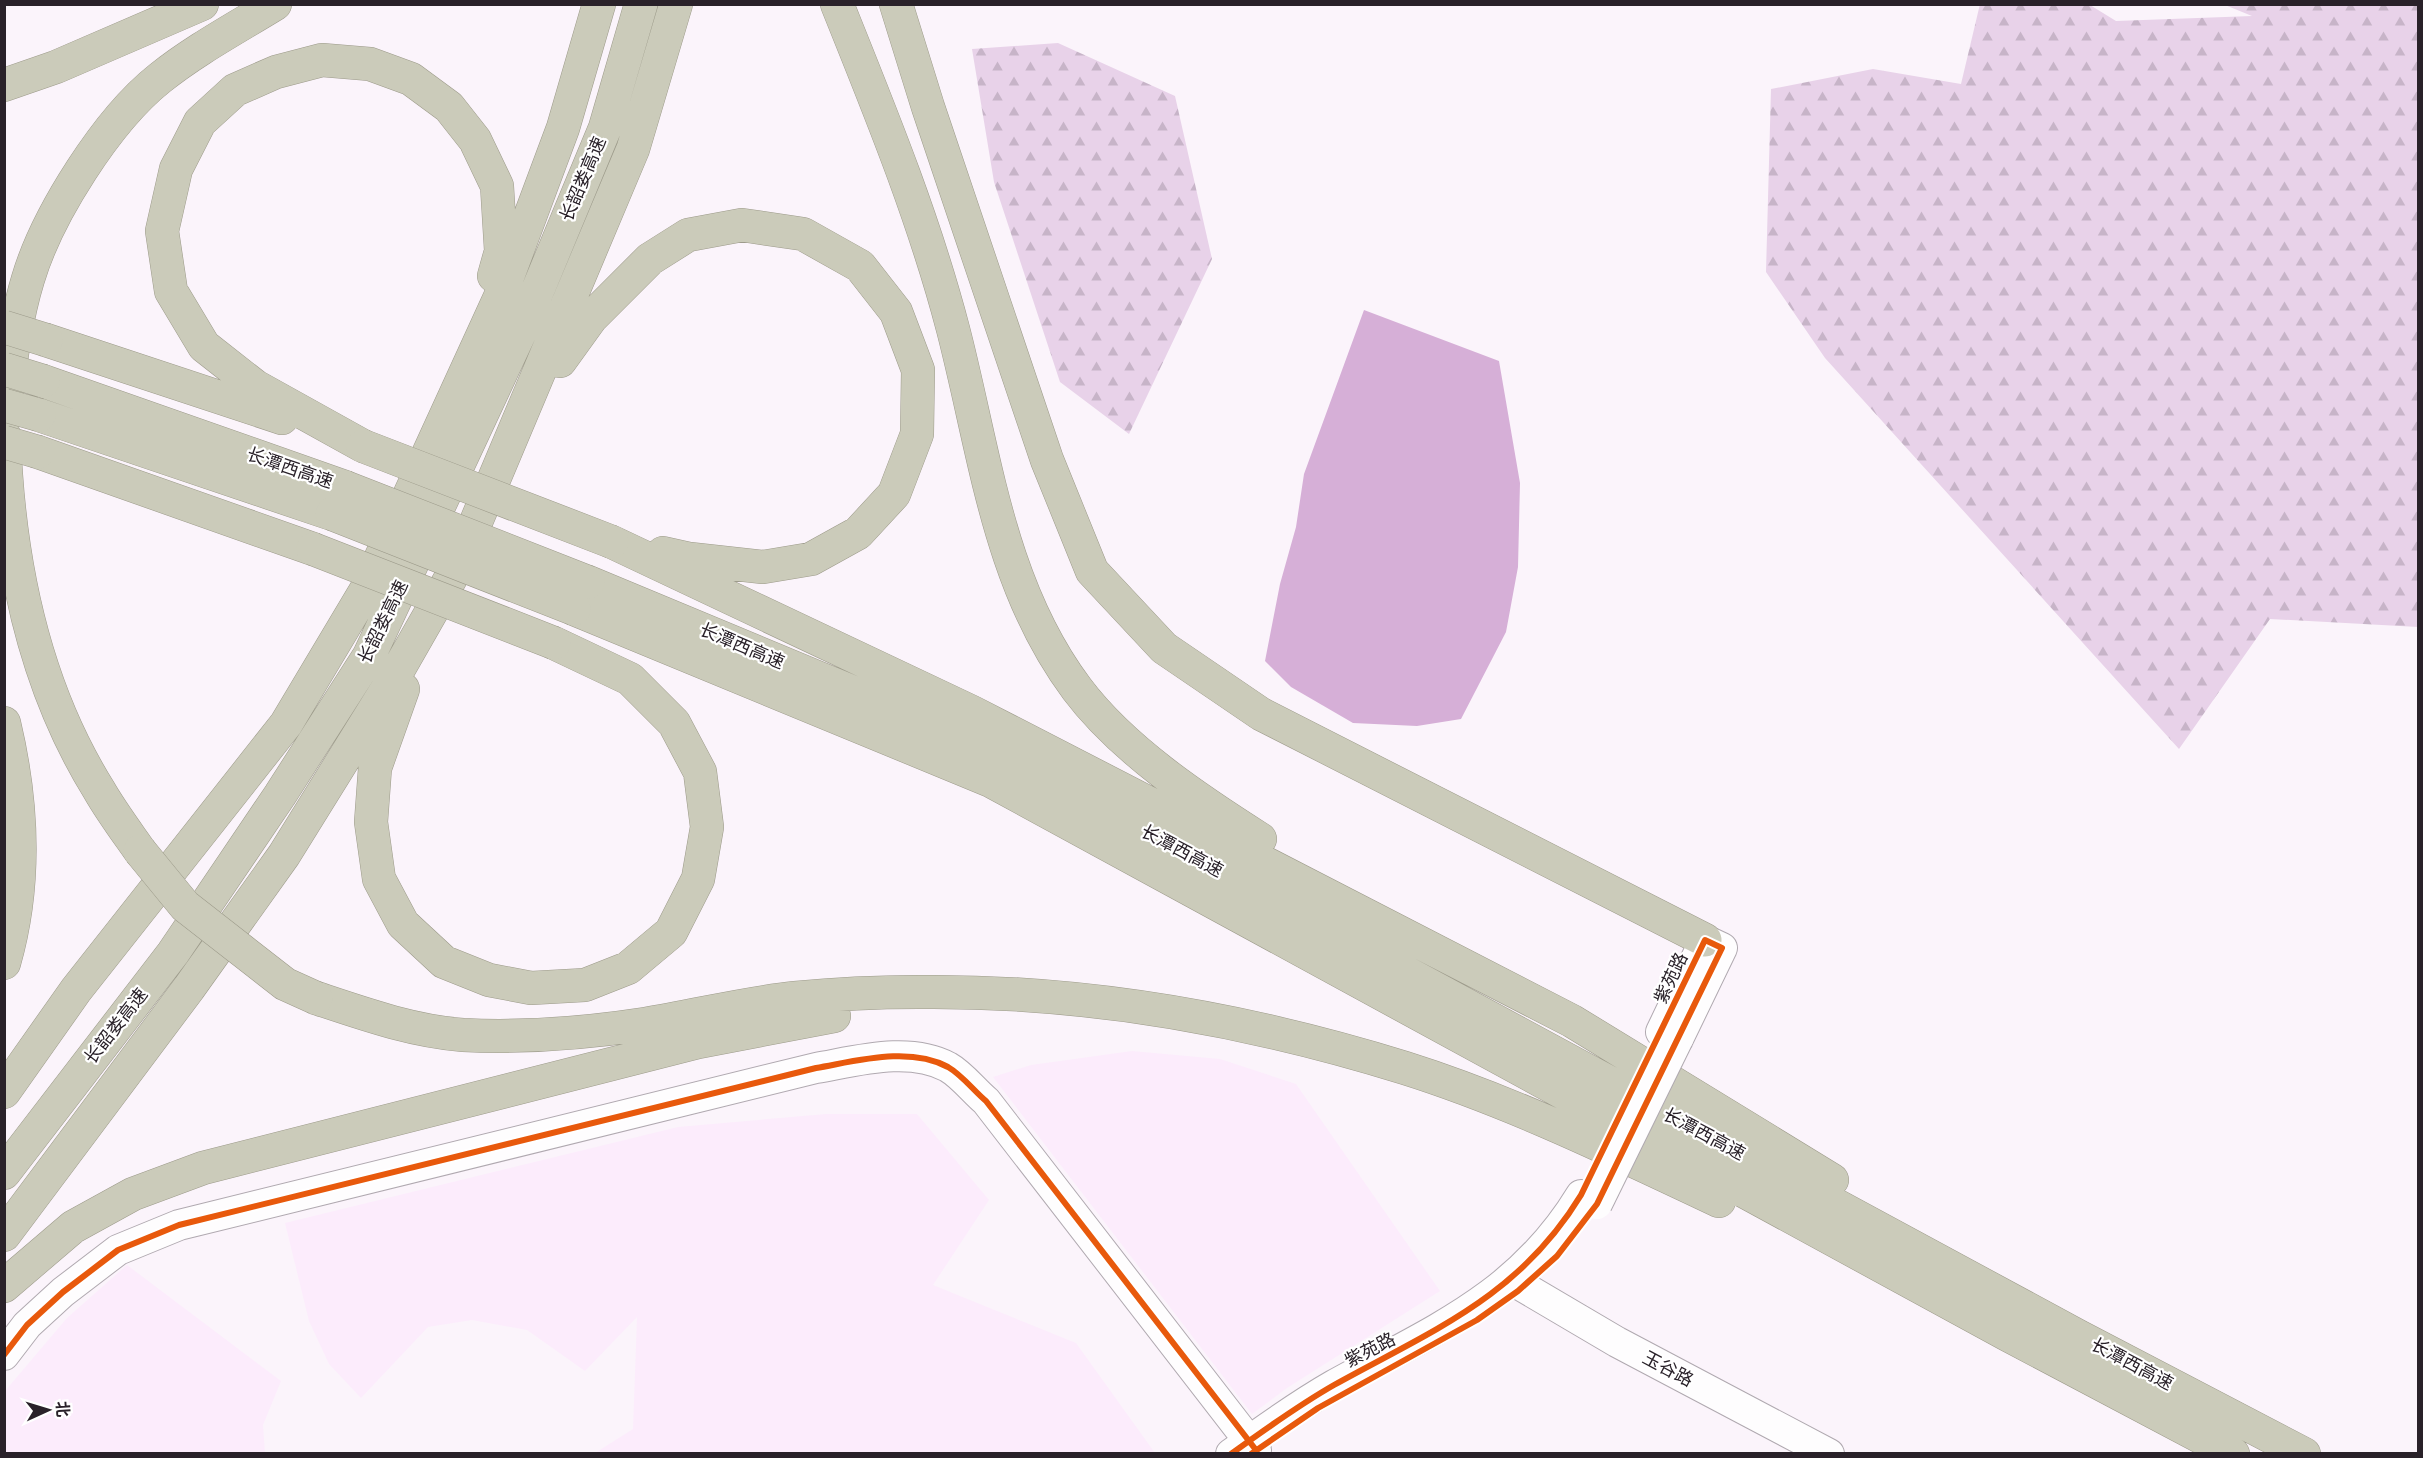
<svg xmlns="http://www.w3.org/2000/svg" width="2423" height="1458" viewBox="0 0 2423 1458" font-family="'Varela Round','Noto Sans SC',sans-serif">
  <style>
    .built { fill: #fcecfc }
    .forest { fill: url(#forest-firs) }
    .water { fill: #d6afd7 }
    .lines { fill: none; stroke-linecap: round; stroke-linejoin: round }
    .minor-casing { stroke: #b0a9b0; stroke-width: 32 }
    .highway-casing { stroke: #9d9b8b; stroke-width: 34 }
    .minor { stroke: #fefdfe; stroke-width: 30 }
    .highway { stroke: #cbcbba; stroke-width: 33 }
    .minor-bridge-casing { stroke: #b0a9b0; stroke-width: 32; stroke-linecap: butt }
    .highway-bridge-casing { stroke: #9d9b8b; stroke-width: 34; stroke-linecap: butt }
    .minor-bridge { stroke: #fefdfe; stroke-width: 30 }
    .highway-bridge { stroke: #cbcbba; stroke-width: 33 }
    .cycleway-casing { stroke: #fff; stroke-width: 10 }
    .cycleway { stroke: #e8590c; stroke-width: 6 }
    .labels { text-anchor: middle; stroke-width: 4.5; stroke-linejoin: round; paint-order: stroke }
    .street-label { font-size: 18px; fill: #292129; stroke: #fff }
  </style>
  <defs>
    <pattern id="forest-firs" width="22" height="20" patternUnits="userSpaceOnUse" patternTransform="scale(1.5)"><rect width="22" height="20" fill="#e8d2e9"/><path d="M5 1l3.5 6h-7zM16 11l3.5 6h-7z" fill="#c7b4c8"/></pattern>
  </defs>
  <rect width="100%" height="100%" fill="#fbf4fb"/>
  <path class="built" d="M 1132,1051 L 1220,1059 L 1296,1084 L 1440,1291 L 1287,1388 L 1252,1414 L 993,1077 L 1031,1065 Z
    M 826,1114 L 917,1114 L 989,1200 L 933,1285 L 1076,1343 L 1155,1453 L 595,1453 L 633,1429 L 637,1317 L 585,1371 L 527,1330 L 472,1320 L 428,1327 L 361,1398 L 329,1364 L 309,1321 L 285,1223 L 678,1127 Z
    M 127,1265 L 281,1381 L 263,1425 L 265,1453 L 5,1453 L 5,1391 L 67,1318 Z"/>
  <path class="forest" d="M 1980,4 L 2090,5 L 2116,21 L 2252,16 L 2225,5 L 2418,5 L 2418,627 L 2270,619 L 2179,749 L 1825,358 L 1766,272 L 1771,89 L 1873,69 L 1961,84 Z
    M 1058,43 L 1175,96 L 1212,259 L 1129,434 L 1060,382 L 994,182 L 972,49 Z"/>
  <path class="water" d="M 1364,310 L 1499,361 L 1520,483 L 1518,567 L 1506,632 L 1461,719 L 1417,726 L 1353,723 L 1291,687 L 1265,661 L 1280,584 L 1296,527 L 1304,474 Z"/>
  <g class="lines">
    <g class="minor-casing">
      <path id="minor" d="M 1661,1032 L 1705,940 L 1722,948 L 1678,1039
        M 1510,1279 L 1617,1342 L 1829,1454
        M 4,1355 L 27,1325 L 63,1292 L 118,1250 L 179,1225 L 816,1068 C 857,1061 909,1046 948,1067 C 962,1075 974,1091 986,1101 L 1256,1450
        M 1231,1454 C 1264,1430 1299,1405 1334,1385 C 1433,1330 1519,1297 1581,1195"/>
    </g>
    <g class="highway-casing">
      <path id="highway" d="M 837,4 C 880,111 924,218 953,329 C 985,452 998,584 1077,689 C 1122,749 1197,799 1260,839
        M 896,4 L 928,107 L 1047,460 L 1092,571 L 1164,648 L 1261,714 L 1705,940
        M 4,85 L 56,67 L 202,4
        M 46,340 L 282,418
        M 560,361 L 591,318 L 650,259 L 688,235 L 742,225 L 803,234 L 860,266 L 896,312 L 918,370 L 917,434 L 894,494 L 858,533 L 811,559 L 763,567 L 690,559 L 663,553
        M 43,381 L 345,487
        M 6,400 C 11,359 16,318 28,279 C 47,215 107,120 160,78 C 195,50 236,28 275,4
        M 39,415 L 332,514
        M 4,435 C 8,558 33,684 99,790 C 111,811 126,831 140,851
        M 363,446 L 255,386 L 204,346 L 171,291 L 162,231 L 176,169 L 200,122 L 235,90 L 276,72 L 322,60 L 370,64 L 411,79 L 449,107 L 475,140 L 497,186 L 501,251 L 494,276
        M 38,452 L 313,549
        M 612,542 L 972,712 L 1572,1021 L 1832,1180
        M 588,582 L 1004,755 L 2078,1336 L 2304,1454
        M 574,609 L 991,781 L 2008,1335 L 2233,1454
        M 403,689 L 375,768 L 371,822 L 379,879 L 403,924 L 444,962 L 489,980 L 531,988 L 585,985 L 628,968 L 671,932 L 698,879 L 707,827 L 700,772 L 674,723 L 630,679 L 554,643
        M 4,723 C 23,803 27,883 4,963
        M 316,998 C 364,1014 412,1031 463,1035 C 522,1038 586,1033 645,1024 C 695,1016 745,1003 795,998 C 835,994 878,992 918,992 C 1084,990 1247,1019 1405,1068 C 1513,1102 1617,1153 1719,1201
        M 4,1092 L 76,990 L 286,724 L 366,590 L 500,297 L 563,128 L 599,4
        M 4,1173 L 173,953 L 280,795 L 369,656 L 522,328 L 605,128 L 641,4
        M 4,1235 L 189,988 L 284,855 L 389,686 L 457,567 L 633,149 L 676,4
        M 4,1286 L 73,1227 L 133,1194 L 203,1168 L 698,1042 L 834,1016"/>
    </g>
    <use href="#minor" class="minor"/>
    <use href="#highway" class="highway"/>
    <g class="minor-bridge-casing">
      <path id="minor-bridge" d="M 1597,1204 L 1678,1039"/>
    </g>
    <g class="highway-bridge-casing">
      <path id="highway-bridge" d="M 4,327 L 46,340
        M 4,369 L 43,381
        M 4,405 L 39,415
        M 4,442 L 38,452
        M 363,446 L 612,542
        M 345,487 L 588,582
        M 332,514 L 574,609
        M 313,549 L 554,643
        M 140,851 L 185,906 L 285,984 L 316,998"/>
    </g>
    <use href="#minor-bridge" class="minor-bridge"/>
    <use href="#highway-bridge" class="highway-bridge"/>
    <g class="cycleway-casing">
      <path id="cycleway" d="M 4,1355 L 27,1325 L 63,1292 L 118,1250 L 179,1225 L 816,1068 C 857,1061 909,1046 948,1067 C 962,1075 974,1091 986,1101 L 1256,1450
        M 1231,1454 C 1264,1430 1299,1405 1334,1385 C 1433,1330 1519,1297 1581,1195 L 1705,940 L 1722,948 L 1597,1204 L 1557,1256 L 1518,1291 L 1477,1320 L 1318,1408 L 1251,1454"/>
    </g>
    <use href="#cycleway" class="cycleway"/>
  </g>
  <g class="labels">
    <g class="street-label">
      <text transform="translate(583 179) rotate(-67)" y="6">长韶娄高速</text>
      <text transform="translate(290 468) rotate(19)" y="6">长潭西高速</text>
      <text transform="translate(383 622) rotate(-64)" y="6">长韶娄高速</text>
      <text transform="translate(742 646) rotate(23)" y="6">长潭西高速</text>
      <text transform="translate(1182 851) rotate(28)" y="6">长潭西高速</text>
      <text transform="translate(1671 978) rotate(-65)" y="6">紫苑路</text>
      <text transform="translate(116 1026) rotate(-52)" y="6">长韶娄高速</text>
      <text transform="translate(1704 1134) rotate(28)" y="6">长潭西高速</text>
      <text transform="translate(1370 1350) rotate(-27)" y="6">紫苑路</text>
      <text transform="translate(2132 1364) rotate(28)" y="6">长潭西高速</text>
      <text transform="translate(1668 1369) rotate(28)" y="6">玉谷路</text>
    </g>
  </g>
  <rect width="2423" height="1458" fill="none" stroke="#292129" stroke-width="12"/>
  <g transform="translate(48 1410) rotate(86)" stroke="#ffffff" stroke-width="4.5" paint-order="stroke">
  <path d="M0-4.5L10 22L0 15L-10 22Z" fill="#292129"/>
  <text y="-9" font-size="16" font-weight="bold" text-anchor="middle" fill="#292129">北</text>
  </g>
</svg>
